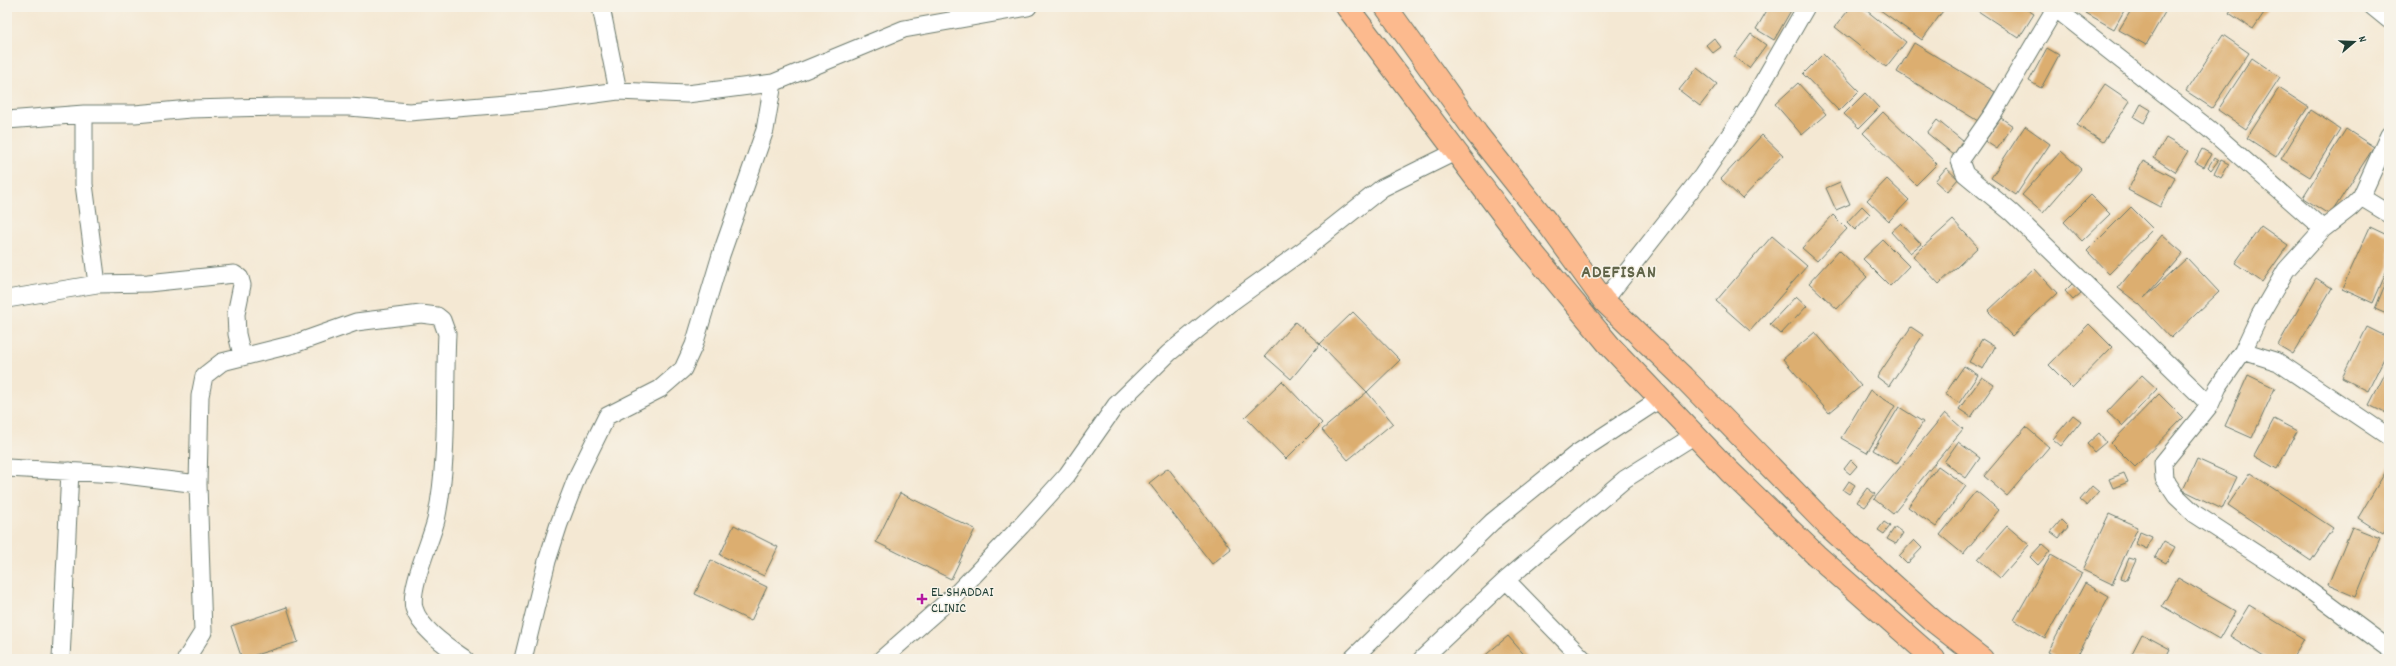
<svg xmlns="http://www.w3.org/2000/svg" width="2396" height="666" viewBox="0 0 2396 666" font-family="Dekko,sans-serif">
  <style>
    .building { fill: #dcae6f }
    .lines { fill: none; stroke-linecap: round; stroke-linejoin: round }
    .minor-casing { stroke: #6a796c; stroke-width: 19 }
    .primary-casing { stroke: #6a796c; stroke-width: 24 }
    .minor { stroke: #fff; stroke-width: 17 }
    .primary { stroke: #fcba8e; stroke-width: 22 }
    .poi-dot { fill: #b5179e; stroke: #f7f3e8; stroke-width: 1.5 }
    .labels { text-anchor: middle; stroke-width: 3; stroke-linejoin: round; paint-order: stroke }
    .poi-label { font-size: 14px; fill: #1f3d34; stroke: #f7f3e8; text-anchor: start }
    .district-label { font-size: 18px; font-weight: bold; letter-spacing: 1px; fill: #616549; stroke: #f7f3e8 }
  </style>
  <rect width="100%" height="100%" fill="#f7f3e8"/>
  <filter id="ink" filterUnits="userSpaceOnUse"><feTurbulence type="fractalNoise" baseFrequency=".025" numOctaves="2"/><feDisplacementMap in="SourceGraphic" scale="8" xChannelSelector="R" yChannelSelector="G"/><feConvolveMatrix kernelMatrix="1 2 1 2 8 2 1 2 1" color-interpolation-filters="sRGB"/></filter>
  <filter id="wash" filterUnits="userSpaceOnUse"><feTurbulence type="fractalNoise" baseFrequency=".012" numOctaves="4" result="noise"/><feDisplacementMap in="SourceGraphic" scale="16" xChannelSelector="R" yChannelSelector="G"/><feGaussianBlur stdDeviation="0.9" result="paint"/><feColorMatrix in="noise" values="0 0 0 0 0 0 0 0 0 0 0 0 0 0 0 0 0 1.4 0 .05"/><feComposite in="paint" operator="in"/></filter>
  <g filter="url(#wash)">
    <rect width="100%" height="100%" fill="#f4e8d3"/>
    <g id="blocks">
      <path class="building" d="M 1769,7 L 1793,7 L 1774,40 L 1756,29 Z
        M 1851,7 L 1862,7 L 1906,42 L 1886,67 L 1835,27 Z
        M 1876,7 L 1943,7 L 1945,8 L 1922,40 Z
        M 1972,7 L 2023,7 L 2034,14 L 2019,38 Z
        M 2089,7 L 2126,7 L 2114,29 L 2086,13 Z
        M 2133,7 L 2168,7 L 2146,45 L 2119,30 Z
        M 2233,7 L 2268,7 L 2253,29 L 2229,13 Z
        M 1751,34 L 1766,45 L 1749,68 L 1734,57 Z
        M 2223,35 L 2249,53 L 2212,108 L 2186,91 Z
        M 1714,38 L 1721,47 L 1713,53 L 1706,45 Z
        M 1914,43 L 1995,92 L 1978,121 L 1897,72 Z
        M 2047,48 L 2059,55 L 2041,88 L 2029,81 Z
        M 1823,54 L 1859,91 L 1839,111 L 1803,74 Z
        M 2252,58 L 2280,77 L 2246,129 L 2218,110 Z
        M 1697,68 L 1717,84 L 1700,106 L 1679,90 Z
        M 1798,83 L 1826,114 L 1802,135 L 1775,104 Z
        M 2105,84 L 2130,101 L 2103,142 L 2077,125 Z
        M 2279,88 L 2308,107 L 2276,157 L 2247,138 Z
        M 1865,93 L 1879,108 L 1859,128 L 1844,114 Z
        M 2141,104 L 2151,110 L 2144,123 L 2134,117 Z
        M 2311,110 L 2340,129 L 2310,177 L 2281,159 Z
        M 1883,112 L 1937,164 L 1916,185 L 1863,133 Z
        M 2001,118 L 2013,126 L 1997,149 L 1985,141 Z
        M 1937,120 L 1964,142 L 1954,155 L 1927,133 Z
        M 2025,126 L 2050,144 L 2016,195 L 1991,178 Z
        M 2346,129 L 2374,147 L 2330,215 L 2303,198 Z
        M 1762,135 L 1783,155 L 1742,199 L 1721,179 Z
        M 2166,138 L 2188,151 L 2175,172 L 2154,158 Z
        M 2202,149 L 2211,154 L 2204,167 L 2195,162 Z
        M 2061,151 L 2081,169 L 2043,213 L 2022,195 Z
        M 2214,158 L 2218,161 L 2211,170 L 2208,167 Z
        M 2221,160 L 2229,164 L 2221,178 L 2214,174 Z
        M 2143,161 L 2175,178 L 2160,207 L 2128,190 Z
        M 1946,168 L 1958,179 L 1947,192 L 1935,181 Z
        M 1887,179 L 1909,200 L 1889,221 L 1867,200 Z
        M 1840,182 L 1850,204 L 1836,210 L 1826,188 Z
        M 2091,195 L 2110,214 L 2082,241 L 2064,222 Z
        M 1862,206 L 1870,214 L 1855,230 L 1847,222 Z
        M 2131,207 L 2153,229 L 2109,274 L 2087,251 Z
        M 1833,215 L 1847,229 L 1817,261 L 1802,248 Z
        M 1953,220 L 1978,247 L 1939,284 L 1913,256 Z
        M 1901,223 L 1921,244 L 1910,253 L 1891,232 Z
        M 2261,226 L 2288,245 L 2262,282 L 2235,263 Z
        M 2370,227 L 2389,236 L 2389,266 L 2373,303 L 2342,289 Z
        M 2162,235 L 2183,253 L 2144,298 L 2187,258 L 2219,292 L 2171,338 L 2139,304 L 2118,288 Z
        M 1772,236 L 1807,266 L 1750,331 L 1716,301 Z
        M 1883,240 L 1909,266 L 1890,286 L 1863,259 Z
        M 1839,250 L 1867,277 L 1837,309 L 1809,283 Z
        M 2034,268 L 2057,293 L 2012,336 L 1988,311 Z
        M 2389,275 L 2389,315 L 2375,309 Z
        M 2316,278 L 2332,288 L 2293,354 L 2278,345 Z
        M 2073,283 L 2081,293 L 2073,300 L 2065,291 Z
        M 1796,296 L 1807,306 L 1781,334 L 1770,324 Z
        M 1353,312 L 1400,360 L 1367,392 L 1320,344 Z
        M 1295,322 L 1320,344 L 1291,379 L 1265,356 Z
        M 2089,324 L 2112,347 L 2072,388 L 2049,365 Z
        M 1911,327 L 1923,335 L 1889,386 L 1877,377 Z
        M 2367,327 L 2389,338 L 2389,348 L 2368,391 L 2342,378 Z
        M 1815,332 L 1861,386 L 1829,413 L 1783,359 Z
        M 1982,339 L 1995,347 L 1983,369 L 1969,362 Z
        M 1964,366 L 1978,375 L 1959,403 L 1945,394 Z
        M 2389,366 L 2389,415 L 2369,405 Z
        M 2142,375 L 2157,389 L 2122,426 L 2107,412 Z
        M 2248,375 L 2275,388 L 2252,438 L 2225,426 Z
        M 1982,377 L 1994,385 L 1971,417 L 1959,409 Z
        M 1282,381 L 1322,423 L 1286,459 L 1245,417 Z
        M 1870,390 L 1895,406 L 1867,453 L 1841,438 Z
        M 1367,392 L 1393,423 L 1348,460 L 1322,430 Z
        M 2159,394 L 2183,418 L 2135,467 L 2111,443 Z
        M 1899,407 L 1923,422 L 1897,464 L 1873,450 Z
        M 1945,413 L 1963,429 L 1893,514 L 1874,499 Z
        M 2073,415 L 2081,421 L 2061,446 L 2053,439 Z
        M 2274,419 L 2297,431 L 2277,469 L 2254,456 Z
        M 2026,427 L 2049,447 L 2007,496 L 1984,476 Z
        M 2099,433 L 2106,442 L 2094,452 L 2087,444 Z
        M 1958,442 L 1980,458 L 1966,478 L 1944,462 Z
        M 2197,459 L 2237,477 L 2222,509 L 2183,490 Z
        M 1851,460 L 1857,466 L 1850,474 L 1844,469 Z
        M 1938,466 L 1966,486 L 1936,527 L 1908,507 Z
        M 2389,466 L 2389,525 L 2383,534 L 2358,518 Z
        M 1168,468 L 1231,549 L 1212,564 L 1149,483 Z
        M 2124,473 L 2128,482 L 2113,488 L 2109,479 Z
        M 2250,473 L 2333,528 L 2311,561 L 2228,505 Z
        M 1849,481 L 1855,485 L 1849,494 L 1843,490 Z
        M 2092,486 L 2099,492 L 2087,506 L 2080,500 Z
        M 1867,488 L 1875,494 L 1865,507 L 1857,502 Z
        M 1976,491 L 1999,510 L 1963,554 L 1940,535 Z
        M 900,493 L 975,529 L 951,579 L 876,542 Z
        M 2109,514 L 2138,527 L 2112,584 L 2083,570 Z
        M 2061,520 L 2068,527 L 2059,538 L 2051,532 Z
        M 1884,522 L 1890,526 L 1884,534 L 1878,530 Z
        M 734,525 L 778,547 L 764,576 L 720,555 Z
        M 2007,526 L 2029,545 L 2000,578 L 1978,559 Z
        M 1895,527 L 1903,533 L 1896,544 L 1887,539 Z
        M 2352,527 L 2380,538 L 2356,597 L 2328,585 Z
        M 2140,532 L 2152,537 L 2147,549 L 2136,544 Z
        M 1914,540 L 1922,548 L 1907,564 L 1899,556 Z
        M 2164,541 L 2175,547 L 2166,563 L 2155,557 Z
        M 2042,544 L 2050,551 L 2038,565 L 2030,557 Z
        M 2051,555 L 2082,573 L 2045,638 L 2014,620 Z
        M 2129,558 L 2136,560 L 2127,580 L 2121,578 Z
        M 711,560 L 767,587 L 751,621 L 695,594 Z
        M 2178,578 L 2235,611 L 2219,639 L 2162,606 Z
        M 2085,583 L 2109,597 L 2076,659 L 2061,659 L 2048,652 Z
        M 2249,605 L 2304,639 L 2292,659 L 2267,659 L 2230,636 Z
        M 287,607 L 298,642 L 242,659 L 231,626 Z
        M 2142,634 L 2170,649 L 2165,659 L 2129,659 Z
        M 1508,636 L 1528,659 L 1481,659 Z"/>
    </g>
  </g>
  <g filter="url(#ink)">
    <use href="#blocks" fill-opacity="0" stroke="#6a796c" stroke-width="1"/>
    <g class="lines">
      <g class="minor-casing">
        <path id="minor" d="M 601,7 L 618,91
          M 2056,7 L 1994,112 L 1960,161 L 1965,174 L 2012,213 L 2210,405
          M 2373,7 L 2389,20
          M 2055,8 L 2209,129 L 2323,229
          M 84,114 L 84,184 L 97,284
          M 7,120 L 84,114 L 135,114 L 190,109 L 277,107 L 349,107 L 409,112 L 543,101 L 618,91 L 687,94 L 773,83 L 904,29 L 1028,7
          M 2389,135 L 2361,197 L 2350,208 L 2323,229 L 2286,270 L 2260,315 L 2243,351 L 2218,387 L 2210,405 L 2163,463 L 2164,478 L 2176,496 L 2195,514 L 2292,577 L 2389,649
          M 2361,197 L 2389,214
          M 7,299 L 97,284 L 148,283 L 234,274 L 240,278 L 242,285 L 236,314 L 237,334 L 242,355
          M 1604,301 L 1702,176 L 1748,108 L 1806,7
          M 2243,351 L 2278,362 L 2389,437
          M 7,468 L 117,474 L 198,484
          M 1506,580 L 1583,659
          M 61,659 L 70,471
          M 186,659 L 203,632 L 198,484 L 200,396 L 204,376 L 222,362 L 294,344 L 356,322 L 421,314 L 437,316 L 442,320 L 447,334 C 444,395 449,459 436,520 C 431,541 409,587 414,608 C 420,629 448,647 465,659
          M 523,659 L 547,561 L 559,524 L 577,477 L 607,416 L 660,389 L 683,369 L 694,345 L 721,255 L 765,130 L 773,83
          M 882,659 L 957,593 L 1021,526 L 1067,475 L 1116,405 L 1169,353 L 1230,303 L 1305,249 L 1382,188 L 1455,152
          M 1352,659 L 1492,522 L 1576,454 L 1660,399
          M 1422,659 L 1506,580 L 1625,479 L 1695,435"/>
      </g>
      <g class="primary-casing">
        <path id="primary" d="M 1347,7 L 1523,241 L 1610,346 L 1729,471 L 1816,555 L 1934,659
          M 1386,7 L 1477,134 L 1546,221 L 1604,301 L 1683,377 L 1827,525 L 1932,620 L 1982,659"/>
      </g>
      <use href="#minor" class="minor"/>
      <use href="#primary" class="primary"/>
    </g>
  </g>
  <path class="poi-dot" d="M920 593h4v4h4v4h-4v4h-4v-4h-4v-4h4z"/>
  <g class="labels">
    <g class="poi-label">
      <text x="931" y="596">EL SHADDAI<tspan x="931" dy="16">CLINIC</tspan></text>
    </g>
    <g class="district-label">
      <text x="1619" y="277">ADEFISAN</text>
    </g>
  </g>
  <rect width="2396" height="666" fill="none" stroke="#f7f3e8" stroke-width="24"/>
  <g transform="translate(2354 42) rotate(71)" stroke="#f7f3e8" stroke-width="3" paint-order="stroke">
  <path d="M0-3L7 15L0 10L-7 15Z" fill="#1f3d34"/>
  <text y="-6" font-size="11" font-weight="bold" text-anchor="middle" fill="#1f3d34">N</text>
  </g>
</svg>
